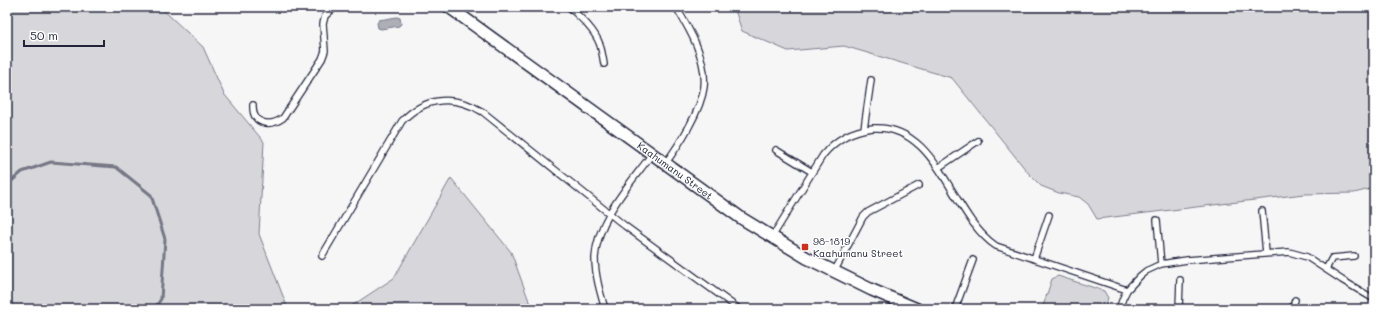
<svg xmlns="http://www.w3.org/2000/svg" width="1381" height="316" viewBox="0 0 1381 316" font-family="Mali,sans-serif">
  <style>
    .green { fill: #d7d7db; stroke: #7c7c8b }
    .water { fill: #aeaeb7; stroke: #767685 }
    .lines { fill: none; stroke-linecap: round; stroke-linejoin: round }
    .stream { stroke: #767685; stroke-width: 3 }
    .lane-casing { stroke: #22223b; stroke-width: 8 }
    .street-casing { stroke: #22223b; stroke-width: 14 }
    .lane { stroke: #fff; stroke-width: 5.5 }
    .street { stroke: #fff; stroke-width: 11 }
    .poi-dot { fill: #c8321e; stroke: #fff; stroke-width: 1.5 }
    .labels { text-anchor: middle; stroke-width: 3; stroke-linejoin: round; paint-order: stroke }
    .street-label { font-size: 10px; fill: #22223b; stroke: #fff }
    .poi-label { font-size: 10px; fill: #22223b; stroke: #fff; text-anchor: start }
  </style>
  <rect width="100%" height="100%" fill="#f6f6f7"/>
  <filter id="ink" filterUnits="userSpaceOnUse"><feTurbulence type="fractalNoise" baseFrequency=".025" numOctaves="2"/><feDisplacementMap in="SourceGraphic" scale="8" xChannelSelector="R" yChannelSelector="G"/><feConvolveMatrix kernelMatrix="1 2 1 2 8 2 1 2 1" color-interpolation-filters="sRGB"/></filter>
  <g filter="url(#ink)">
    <path class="green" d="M 7,7 L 160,7 L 203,47 L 224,94 L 264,142 L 259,234 L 288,309 L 7,309 Z
      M 734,7 L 1374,7 L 1374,188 L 1354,193 L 1304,194 L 1097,219 L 1088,204 L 1079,197 L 1059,193 L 1041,186 L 1030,175 L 952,78 L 844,46 L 788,51 L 742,31 Z
      M 451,178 L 511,252 L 532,309 L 347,309 L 394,278 Z
      M 1058,276 L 1104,291 L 1108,298 L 1104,309 L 1042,309 L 1052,279 Z"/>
    <path class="water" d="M 397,17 L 400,18 L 401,24 L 399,26 L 381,29 L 378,28 L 377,23 L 379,20 Z"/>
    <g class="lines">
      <path class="stream" d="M 7,185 L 22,172 L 51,162 L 116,167 L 151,195 L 165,239 L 161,299 L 154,309"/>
      <g class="lane-casing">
        <path id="lane" d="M 569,7 C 580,17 595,30 600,45 C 602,51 603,58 604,64
          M 253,105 C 252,125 270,127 283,118 L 322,59 L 325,51 L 323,24 L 325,16 L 335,7
          M 864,129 L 871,80
          M 776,150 L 812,172
          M 665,164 C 679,145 701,111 704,87 C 707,59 690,30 676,7
          M 938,168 L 978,141
          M 1262,211 L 1266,253
          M 1157,220 L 1161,264
          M 772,237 L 823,155 C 836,139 853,130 873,128 C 939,124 950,215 996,246 L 1127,290 L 1123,298 L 1119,309
          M 322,256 L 402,121 C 426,96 455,95 483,112 L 625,226 L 739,309
          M 1034,259 L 1049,215
          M 1326,269 L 1332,258 L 1354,256
          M 834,272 L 863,217 L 868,212 L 919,185
          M 1127,290 L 1140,276 L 1146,271 L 1161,264 L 1187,260 L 1289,252 L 1307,257 L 1342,280 L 1374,299
          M 605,309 C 600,292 595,275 595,258 C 597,219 630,184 652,154
          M 955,309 L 973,260
          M 1179,309 L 1180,280
          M 1292,309 L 1295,300"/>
      </g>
      <g class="street-casing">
        <g id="street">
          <path id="s1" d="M 449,7 L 741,218 L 807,258 L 872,290 L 917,309"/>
        </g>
      </g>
      <use href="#lane" class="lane"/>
      <use href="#street" class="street"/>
    </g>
  </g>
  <rect class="poi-dot" x="801" y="243" width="8" height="8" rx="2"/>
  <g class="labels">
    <g class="street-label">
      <text dy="4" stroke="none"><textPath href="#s1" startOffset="279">Kaahumanu Street</textPath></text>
    </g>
    <g class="poi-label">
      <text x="813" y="245">98-1819<tspan x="813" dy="12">Kaahumanu Street</tspan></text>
    </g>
  </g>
  <rect width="1381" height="316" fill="none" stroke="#fff" stroke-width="24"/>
  <rect x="12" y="12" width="1357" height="292" fill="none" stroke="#22223b" stroke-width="1.5" filter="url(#ink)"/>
  <path d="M24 40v6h80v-6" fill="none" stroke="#22223b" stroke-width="2"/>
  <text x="30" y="40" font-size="12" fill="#22223b" stroke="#ffffff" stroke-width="3" paint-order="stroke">50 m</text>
</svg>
